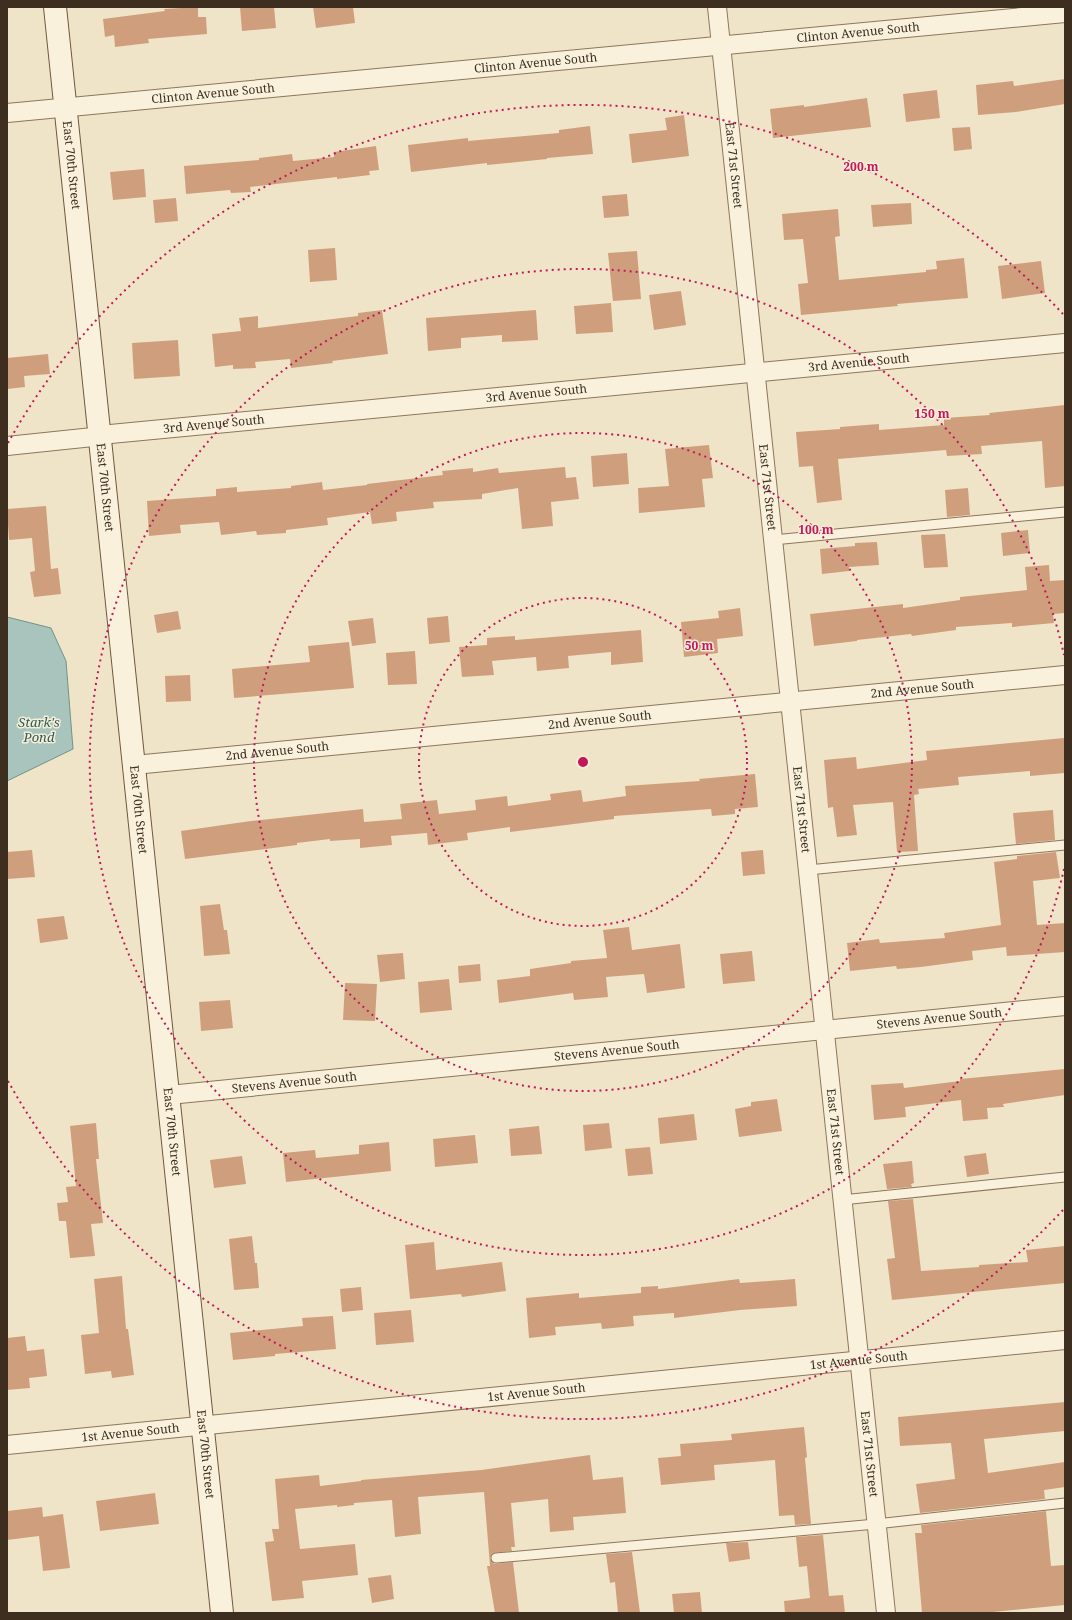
<svg xmlns="http://www.w3.org/2000/svg" width="1072" height="1620" viewBox="0 0 1072 1620" font-family="'Noto Serif',serif">
  <style>
    .water { fill: #a9c4bc; stroke: #6f938a }
    .building { fill: #cf9f7d }
    .lines { fill: none; stroke-linecap: round; stroke-linejoin: round }
    .lane-casing { stroke: #8d765c; stroke-width: 11 }
    .street-casing { stroke: #8d765c; stroke-width: 20 }
    .secondary-casing { stroke: #6f573f; stroke-width: 24 }
    .lane { stroke: #faf1dc; stroke-width: 9 }
    .street { stroke: #faf1dc; stroke-width: 18 }
    .secondary { stroke: #faf1dc; stroke-width: 22 }
    .ring { fill: none; stroke: #c2185b; stroke-width: 2; stroke-dasharray: 2 4 }
    .labels { text-anchor: middle; stroke-width: 3; stroke-linejoin: round; paint-order: stroke }
    .street-label { font-size: 12px; fill: #3d2e20; stroke: #f7eed8 }
    .water-label { font-size: 13px; font-style: italic; fill: #2f5d5a; stroke: #f7eed8 }
    .centre { fill: #c2185b; stroke: #f7eed8; stroke-width: 2 }
    .ring-label { font-size: 12px; text-anchor: middle; font-weight: bold; fill: #c2185b; stroke: #f7eed8; stroke-width: 3; stroke-linejoin: round; paint-order: stroke }
  </style>
  <rect width="100%" height="100%" fill="#f0e4c8"/>
  <path class="water" d="M 7,617 L 51,628 L 66,661 L 73,749 L 7,781 Z"/>
  <path class="building" d="M 198,7 L 198,17 L 206,17 L 207,34 L 148,39 L 149,43 L 115,47 L 114,35 L 105,37 L 103,19 L 165,11 L 164,9 Z
    M 240,7 L 274,7 L 276,28 L 242,31 Z
    M 313,7 L 353,7 L 355,23 L 316,28 Z
    M 1065,79 L 1065,104 L 1016,112 L 978,115 L 976,85 L 1013,81 L 1014,86 Z
    M 937,90 L 940,118 L 906,122 L 903,94 Z
    M 867,98 L 871,127 L 773,138 L 770,109 L 804,105 L 804,107 Z
    M 684,115 L 689,156 L 632,163 L 629,134 L 667,130 L 665,118 Z
    M 590,126 L 593,154 L 547,158 L 547,159 L 487,165 L 487,163 L 411,172 L 408,145 L 468,138 L 468,141 L 559,133 L 559,130 Z
    M 970,127 L 972,149 L 954,151 L 952,128 Z
    M 376,146 L 379,170 L 369,171 L 370,175 L 337,179 L 337,177 L 250,187 L 251,192 L 231,193 L 230,190 L 186,194 L 184,166 L 259,160 L 259,158 L 292,154 L 293,161 L 334,157 L 334,152 Z
    M 144,169 L 146,197 L 113,200 L 110,172 Z
    M 627,194 L 629,216 L 604,218 L 602,196 Z
    M 176,198 L 178,221 L 155,223 L 153,200 Z
    M 911,203 L 912,224 L 873,227 L 871,205 Z
    M 838,209 L 840,236 L 835,237 L 839,280 L 926,272 L 926,270 L 937,269 L 936,261 L 964,258 L 968,298 L 897,304 L 898,306 L 801,315 L 798,284 L 808,283 L 803,239 L 784,240 L 782,214 Z
    M 335,248 L 337,280 L 310,282 L 308,250 Z
    M 637,251 L 641,299 L 613,301 L 608,253 Z
    M 1041,261 L 1045,293 L 1002,299 L 998,266 Z
    M 681,291 L 686,325 L 654,330 L 649,295 Z
    M 611,303 L 613,332 L 576,334 L 574,306 Z
    M 382,310 L 388,354 L 332,361 L 333,363 L 291,368 L 290,359 L 255,362 L 256,368 L 233,369 L 233,365 L 215,367 L 212,334 L 241,331 L 239,318 L 258,316 L 258,328 L 358,316 L 358,313 Z
    M 536,310 L 538,340 L 502,342 L 502,335 L 461,338 L 461,348 L 428,351 L 426,318 Z
    M 178,340 L 180,376 L 134,379 L 132,343 Z
    M 48,354 L 50,374 L 24,376 L 25,387 L 7,389 L 7,358 Z
    M 1065,405 L 1065,486 L 1045,488 L 1042,441 L 981,446 L 982,454 L 947,456 L 946,450 L 838,459 L 842,500 L 817,503 L 813,466 L 799,467 L 796,432 L 840,429 L 840,427 L 879,424 L 879,430 L 944,425 L 944,418 L 990,415 L 989,413 Z
    M 709,445 L 713,478 L 702,479 L 705,507 L 639,513 L 638,488 L 669,486 L 665,449 Z
    M 627,453 L 629,484 L 593,487 L 591,456 Z
    M 565,467 L 566,478 L 576,477 L 579,499 L 551,502 L 553,526 L 522,529 L 518,488 L 482,494 L 482,499 L 433,502 L 434,508 L 396,512 L 397,521 L 372,524 L 370,512 L 327,518 L 328,525 L 286,530 L 286,533 L 257,535 L 256,531 L 221,535 L 219,522 L 180,525 L 181,533 L 149,536 L 147,501 L 216,496 L 216,489 L 237,487 L 237,492 L 291,488 L 291,486 L 322,482 L 323,490 L 367,485 L 367,484 L 443,475 L 442,471 L 473,468 L 473,472 L 498,468 L 499,473 Z
    M 968,488 L 970,515 L 947,517 L 945,490 Z
    M 46,506 L 51,569 L 58,568 L 61,594 L 34,597 L 30,572 L 35,571 L 32,538 L 9,540 L 7,509 Z
    M 1028,530 L 1030,553 L 1003,556 L 1001,533 Z
    M 945,534 L 948,567 L 924,568 L 921,535 Z
    M 877,542 L 879,565 L 849,567 L 849,571 L 822,574 L 820,549 L 855,546 L 855,543 Z
    M 1049,565 L 1050,581 L 1065,580 L 1065,613 L 1053,614 L 1054,623 L 1012,627 L 1012,623 L 956,627 L 956,630 L 912,636 L 911,634 L 857,640 L 857,641 L 814,646 L 810,614 L 903,604 L 903,608 L 960,600 L 960,597 L 1027,590 L 1025,567 Z
    M 740,608 L 743,636 L 717,639 L 718,653 L 684,657 L 681,622 L 719,618 L 718,611 Z
    M 178,611 L 181,629 L 157,633 L 154,615 Z
    M 448,616 L 450,642 L 429,644 L 427,618 Z
    M 373,618 L 376,643 L 352,646 L 348,621 Z
    M 641,630 L 643,662 L 611,665 L 611,652 L 568,656 L 569,668 L 537,671 L 536,657 L 492,661 L 494,675 L 462,677 L 459,647 L 487,645 L 487,638 L 515,636 L 515,640 Z
    M 349,642 L 354,688 L 234,698 L 232,669 L 310,662 L 308,646 Z
    M 415,651 L 417,684 L 388,685 L 386,653 Z
    M 190,675 L 191,701 L 166,702 L 165,676 Z
    M 1064,738 L 1065,773 L 1030,776 L 1030,771 L 958,777 L 959,785 L 918,789 L 919,794 L 914,795 L 918,851 L 897,852 L 893,802 L 853,805 L 857,835 L 837,837 L 833,807 L 828,808 L 824,760 L 856,757 L 857,769 L 927,760 L 926,751 Z
    M 755,774 L 758,807 L 735,809 L 735,814 L 712,816 L 711,809 L 614,816 L 614,819 L 510,832 L 510,827 L 467,833 L 468,840 L 428,845 L 427,833 L 391,836 L 392,845 L 360,848 L 360,839 L 330,841 L 330,839 L 297,843 L 297,845 L 185,859 L 181,831 L 251,821 L 363,809 L 364,822 L 402,819 L 400,804 L 437,800 L 439,814 L 476,810 L 475,800 L 507,796 L 508,806 L 551,800 L 550,794 L 581,790 L 583,802 L 626,796 L 625,786 L 700,781 L 699,779 Z
    M 1053,810 L 1055,840 L 1016,844 L 1013,813 Z
    M 32,850 L 35,877 L 7,879 L 7,852 Z
    M 763,850 L 765,874 L 743,876 L 741,852 Z
    M 1056,852 L 1060,878 L 1033,881 L 1037,925 L 1065,923 L 1065,952 L 1007,956 L 1006,947 L 972,951 L 973,960 L 921,967 L 897,969 L 896,966 L 850,971 L 847,943 L 879,939 L 880,943 L 945,938 L 944,933 L 1001,925 L 994,862 L 1017,859 L 1017,856 Z
    M 220,904 L 224,930 L 227,930 L 230,954 L 204,956 L 200,906 Z
    M 64,916 L 68,939 L 40,943 L 37,919 Z
    M 629,927 L 632,950 L 680,944 L 685,988 L 647,993 L 644,974 L 606,977 L 608,997 L 574,1000 L 573,993 L 499,1003 L 497,980 L 530,976 L 530,969 L 571,963 L 571,961 L 607,958 L 603,930 Z
    M 752,951 L 755,981 L 723,984 L 720,954 Z
    M 403,953 L 405,979 L 380,982 L 377,955 Z
    M 480,964 L 481,981 L 459,983 L 458,966 Z
    M 449,979 L 452,1010 L 420,1013 L 418,982 Z
    M 345,983 L 377,984 L 375,1021 L 343,1020 Z
    M 230,1000 L 233,1028 L 201,1031 L 199,1002 Z
    M 1065,1069 L 1065,1095 L 1003,1104 L 1004,1107 L 987,1108 L 988,1119 L 963,1121 L 961,1100 L 905,1107 L 906,1117 L 874,1120 L 871,1085 L 903,1083 L 904,1088 L 960,1081 L 960,1079 Z
    M 777,1099 L 782,1131 L 739,1137 L 735,1109 L 751,1106 L 751,1102 Z
    M 694,1114 L 697,1140 L 660,1144 L 658,1118 Z
    M 96,1123 L 99,1159 L 96,1159 L 103,1223 L 91,1224 L 95,1256 L 70,1258 L 66,1221 L 59,1221 L 57,1203 L 68,1202 L 66,1187 L 76,1186 L 70,1126 Z
    M 609,1123 L 612,1148 L 585,1151 L 583,1125 Z
    M 539,1126 L 542,1154 L 511,1156 L 509,1129 Z
    M 475,1135 L 478,1163 L 435,1167 L 433,1139 Z
    M 389,1142 L 391,1171 L 286,1182 L 283,1153 L 315,1150 L 316,1158 L 359,1154 L 359,1145 Z
    M 650,1147 L 653,1174 L 628,1176 L 625,1149 Z
    M 986,1153 L 989,1174 L 967,1177 L 964,1156 Z
    M 242,1156 L 246,1184 L 214,1188 L 210,1160 Z
    M 912,1161 L 914,1183 L 911,1184 L 912,1187 L 887,1189 L 883,1164 Z
    M 913,1199 L 921,1271 L 979,1267 L 979,1265 L 1028,1262 L 1026,1250 L 1065,1246 L 1065,1283 L 892,1300 L 887,1259 L 895,1258 L 888,1201 Z
    M 252,1236 L 255,1263 L 257,1263 L 259,1288 L 234,1290 L 229,1239 Z
    M 434,1242 L 436,1270 L 502,1262 L 506,1291 L 462,1297 L 461,1294 L 410,1299 L 405,1245 Z
    M 122,1276 L 126,1329 L 128,1329 L 134,1375 L 112,1378 L 111,1371 L 85,1374 L 81,1335 L 99,1333 L 94,1279 Z
    M 739,1279 L 740,1283 L 795,1279 L 797,1306 L 740,1310 L 674,1318 L 674,1313 L 633,1316 L 634,1326 L 602,1329 L 601,1323 L 555,1327 L 556,1335 L 529,1338 L 526,1298 L 579,1293 L 579,1298 L 641,1293 L 641,1287 L 658,1286 L 658,1289 Z
    M 361,1287 L 363,1310 L 342,1312 L 340,1289 Z
    M 411,1310 L 414,1342 L 376,1345 L 374,1313 Z
    M 333,1316 L 336,1349 L 275,1354 L 275,1356 L 233,1360 L 230,1333 L 303,1326 L 302,1318 Z
    M 25,1336 L 27,1351 L 44,1349 L 47,1376 L 29,1378 L 30,1388 L 7,1390 L 7,1338 Z
    M 1065,1402 L 1065,1431 L 984,1439 L 988,1473 L 1065,1462 L 1065,1487 L 1044,1490 L 1045,1499 L 920,1513 L 916,1484 L 955,1479 L 951,1443 L 900,1446 L 898,1417 Z
    M 804,1427 L 807,1457 L 805,1458 L 811,1524 L 795,1525 L 794,1515 L 779,1516 L 775,1460 L 714,1465 L 715,1480 L 661,1485 L 658,1458 L 681,1456 L 680,1444 L 732,1440 L 731,1434 Z
    M 590,1455 L 593,1480 L 623,1477 L 626,1513 L 573,1517 L 574,1530 L 550,1532 L 548,1499 L 511,1503 L 515,1547 L 511,1547 L 512,1551 L 493,1553 L 490,1558 L 494,1564 L 513,1562 L 519,1613 L 495,1613 L 487,1566 L 490,1566 L 484,1492 L 418,1497 L 421,1534 L 395,1537 L 392,1500 L 354,1503 L 354,1505 L 337,1507 L 337,1505 L 295,1509 L 300,1549 L 355,1544 L 358,1575 L 302,1581 L 304,1598 L 272,1601 L 265,1542 L 274,1541 L 272,1529 L 279,1529 L 275,1479 L 319,1475 L 320,1486 L 361,1481 L 361,1480 L 481,1470 Z
    M 155,1493 L 159,1524 L 100,1531 L 96,1501 Z
    M 42,1507 L 43,1517 L 63,1514 L 70,1568 L 43,1571 L 39,1536 L 7,1540 L 7,1511 Z
    M 1046,1511 L 1051,1566 L 1065,1565 L 1065,1605 L 983,1613 L 922,1613 L 915,1533 L 922,1533 L 921,1525 Z
    M 823,1535 L 829,1596 L 843,1595 L 845,1613 L 785,1613 L 784,1601 L 810,1598 L 807,1566 L 799,1567 L 796,1537 Z
    M 748,1542 L 750,1559 L 729,1562 L 726,1543 Z
    M 632,1552 L 640,1613 L 618,1613 L 615,1582 L 610,1583 L 606,1554 Z
    M 391,1575 L 394,1599 L 372,1603 L 368,1578 Z
    M 700,1592 L 702,1613 L 674,1613 L 672,1594 Z"/>
  <g class="lines">
    <g class="lane-casing">
      <path id="lane" d="M 773,540 L 1065,512
        M 808,870 L 1065,845
        M 842,1200 L 1065,1177
        M 496,1558 L 876,1524 L 1065,1503"/>
    </g>
    <g class="street-casing">
      <g id="street">
        <path id="s1" d="M 717,7 L 886,1613"/>
        <path id="s2" d="M 7,113 L 1065,13"/>
        <path id="s3" d="M 7,446 L 93,437 L 100,435 L 1065,343"/>
        <path id="s4" d="M 134,765 L 1065,675"/>
        <path id="s5" d="M 169,1095 L 1065,1006"/>
        <path id="s6" d="M 7,1445 L 1065,1340"/>
      </g>
    </g>
    <g class="secondary-casing">
      <g id="secondary">
        <path id="s7" d="M 55,7 L 222,1613"/>
      </g>
    </g>
    <use href="#lane" class="lane"/>
    <use href="#street" class="street"/>
    <use href="#secondary" class="secondary"/>
  </g>
  <g class="ring">
    <circle cx="583" cy="762" r="164"/>
    <circle cx="583" cy="762" r="329"/>
    <path d="M1064 869A493 493 0 1 1 1064 655"/>
    <path d="M1063 1210A657 657 0 0 1 8 1081M8 443A657 657 0 0 1 1063 314"/>
  </g>
  <g class="labels">
    <g class="street-label">
      <text dy="4" stroke="none"><textPath href="#s2" startOffset="855">Clinton Avenue South</textPath></text>
      <text dy="4" stroke="none"><textPath href="#s2" startOffset="531">Clinton Avenue South</textPath></text>
      <text dy="4" stroke="none"><textPath href="#s2" startOffset="207">Clinton Avenue South</textPath></text>
      <text dy="4" stroke="none"><textPath href="#s7" startOffset="159">East 70th Street</textPath></text>
      <text dy="4" stroke="none"><textPath href="#s1" startOffset="159">East 71st Street</textPath></text>
      <text dy="4" stroke="none"><textPath href="#s3" startOffset="856">3rd Avenue South</textPath></text>
      <text dy="4" stroke="none"><textPath href="#s3" startOffset="532">3rd Avenue South</textPath></text>
      <text dy="4" stroke="none"><textPath href="#s3" startOffset="208">3rd Avenue South</textPath></text>
      <text dy="4" stroke="none"><textPath href="#s7" startOffset="483">East 70th Street</textPath></text>
      <text dy="4" stroke="none"><textPath href="#s1" startOffset="483">East 71st Street</textPath></text>
      <text dy="4" stroke="none"><textPath href="#s4" startOffset="792">2nd Avenue South</textPath></text>
      <text dy="4" stroke="none"><textPath href="#s4" startOffset="468">2nd Avenue South</textPath></text>
      <text dy="4" stroke="none"><textPath href="#s4" startOffset="144">2nd Avenue South</textPath></text>
      <text dy="4" stroke="none"><textPath href="#s7" startOffset="807">East 70th Street</textPath></text>
      <text dy="4" stroke="none"><textPath href="#s1" startOffset="807">East 71st Street</textPath></text>
      <text dy="4" stroke="none"><textPath href="#s5" startOffset="774">Stevens Avenue South</textPath></text>
      <text dy="4" stroke="none"><textPath href="#s5" startOffset="450">Stevens Avenue South</textPath></text>
      <text dy="4" stroke="none"><textPath href="#s5" startOffset="126">Stevens Avenue South</textPath></text>
      <text dy="4" stroke="none"><textPath href="#s7" startOffset="1131">East 70th Street</textPath></text>
      <text dy="4" stroke="none"><textPath href="#s1" startOffset="1131">East 71st Street</textPath></text>
      <text dy="4" stroke="none"><textPath href="#s6" startOffset="856">1st Avenue South</textPath></text>
      <text dy="4" stroke="none"><textPath href="#s6" startOffset="532">1st Avenue South</textPath></text>
      <text dy="4" stroke="none"><textPath href="#s6" startOffset="124">1st Avenue South</textPath></text>
      <text dy="4" stroke="none"><textPath href="#s1" startOffset="1455">East 71st Street</textPath></text>
      <text dy="4" stroke="none"><textPath href="#s7" startOffset="1455">East 70th Street</textPath></text>
    </g>
    <g class="water-label">
      <text x="39" y="727">Stark's<tspan x="39" dy="15">Pond</tspan></text>
    </g>
  </g>
  <circle cx="583" cy="762" r="6" class="centre"/>
  <g class="ring-label">
    <text x="861" y="171">200 m</text>
    <text x="932" y="418">150 m</text>
    <text x="816" y="534">100 m</text>
    <text x="699" y="650">50 m</text>
  </g>
  <rect width="1072" height="1620" fill="none" stroke="#3d2e20" stroke-width="16"/>
</svg>
